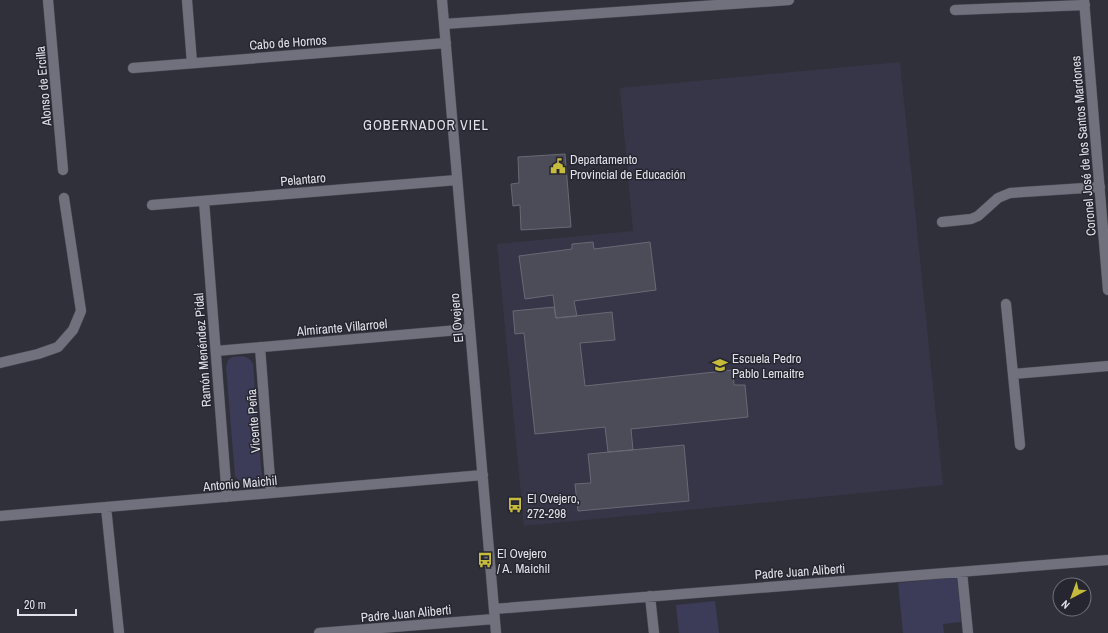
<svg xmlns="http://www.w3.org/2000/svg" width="1108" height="633" viewBox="0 0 1108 633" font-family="'Archivo Narrow',sans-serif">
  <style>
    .built { fill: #363648 }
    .green { fill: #3c3b58 }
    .building { fill: #4c4c58; stroke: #696976 }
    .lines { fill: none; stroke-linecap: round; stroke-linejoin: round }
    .minor-casing { stroke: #4c4c55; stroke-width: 11 }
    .minor { stroke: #71717e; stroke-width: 10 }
    .labels { text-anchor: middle; stroke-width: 3; stroke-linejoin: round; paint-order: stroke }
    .street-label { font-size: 13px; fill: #e0e1e8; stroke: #262631 }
    .poi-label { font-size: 13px; fill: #e0e1e8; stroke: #262631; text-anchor: start }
    .neighbourhood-label { font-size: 14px; letter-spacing: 1px; fill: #e0e1e8; stroke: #262631 }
  </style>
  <rect width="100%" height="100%" fill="#30303b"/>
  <path class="built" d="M 900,62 L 943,485 L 524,526 L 497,244 L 633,231 L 620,88 Z"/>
  <path class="green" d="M 232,357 C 241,356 248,355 253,364 L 262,479 C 253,480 240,485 235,476 L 226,367 L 228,360 Z
    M 957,577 L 961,622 L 943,624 L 944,633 L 903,633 L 898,583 Z
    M 715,601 L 719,633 L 679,633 L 676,605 Z"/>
  <path class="building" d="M 565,154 L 571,227 L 521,230 L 520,205 L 513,206 L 511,184 L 519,183 L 518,157 Z
    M 593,242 L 594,249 L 650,242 L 656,290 L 574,301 L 577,316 L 556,318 L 553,295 L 525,299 L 519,256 L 572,249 L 572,244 Z
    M 554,307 L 556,318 L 612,312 L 615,340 L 580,343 L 585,386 L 733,370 L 734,385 L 745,385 L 748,417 L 631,429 L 633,450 L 608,452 L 605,427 L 535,434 L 524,333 L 515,334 L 513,311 Z
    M 684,445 L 689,501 L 578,511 L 575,484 L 591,483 L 588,454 Z"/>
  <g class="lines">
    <g class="minor-casing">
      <path id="minor" d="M 48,0 L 63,170
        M 187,0 L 192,63
        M 442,0 L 496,633
        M 1084,0 L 1108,290
        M 955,10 L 1085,5
        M 444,24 L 789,0
        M 133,68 L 446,43
        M 204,201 L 227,497
        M 152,205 L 457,180
        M 942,222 L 971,219 L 978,216 L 998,198 L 1010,193 L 1100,187
        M 1006,304 L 1020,445
        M 260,347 L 271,493
        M 216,351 L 470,329
        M 0,363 L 38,354 L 58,347 L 73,330 L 81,311 L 64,198
        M 1013,374 L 1108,366
        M 106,507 L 119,633
        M 0,516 L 483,475
        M 962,572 L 968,633
        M 650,596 L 654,633
        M 494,609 L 1108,560
        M 319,633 L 494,619"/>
    </g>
    <use href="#minor" class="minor"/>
  </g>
  <defs>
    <g id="civic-bare" transform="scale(1.2)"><path d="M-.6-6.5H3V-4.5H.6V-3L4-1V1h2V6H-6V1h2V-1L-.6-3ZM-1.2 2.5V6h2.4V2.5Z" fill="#c7bb3c" stroke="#262631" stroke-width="2.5" paint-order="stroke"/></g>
    <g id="school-bare" transform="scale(1.2)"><path d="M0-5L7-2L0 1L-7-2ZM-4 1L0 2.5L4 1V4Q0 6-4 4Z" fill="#c7bb3c" stroke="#262631" stroke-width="2.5" paint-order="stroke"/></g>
    <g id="bus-bare" transform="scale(1.2)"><path d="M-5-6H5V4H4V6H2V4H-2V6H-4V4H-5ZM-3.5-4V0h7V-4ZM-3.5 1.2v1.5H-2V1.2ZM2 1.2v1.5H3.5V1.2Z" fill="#c7bb3c" stroke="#262631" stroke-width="2.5" paint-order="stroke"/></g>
  </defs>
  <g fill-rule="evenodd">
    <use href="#civic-bare" x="558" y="166"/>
    <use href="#school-bare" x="720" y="365"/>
    <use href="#bus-bare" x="515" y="505"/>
    <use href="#bus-bare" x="485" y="560"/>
  </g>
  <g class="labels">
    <g class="street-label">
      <text transform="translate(288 42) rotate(-4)" y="5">Cabo de Hornos</text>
      <text transform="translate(43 86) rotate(-95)" y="5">Alonso de Ercilla</text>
      <text transform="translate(1083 146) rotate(-95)" y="5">Coronel José de los Santos Mardones</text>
      <text transform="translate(303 179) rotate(-5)" y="5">Pelantaro</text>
      <text transform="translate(456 318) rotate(-95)" y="5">El Ovejero</text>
      <text transform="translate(342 327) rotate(-5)" y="5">Almirante Villarroel</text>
      <text transform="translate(202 350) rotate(-94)" y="5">Ramón Menéndez Pidal</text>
      <text transform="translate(253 421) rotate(-94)" y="5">Vicente Peña</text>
      <text transform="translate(240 483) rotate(-5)" y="5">Antonio Maichil</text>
      <text transform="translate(800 571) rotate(-4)" y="5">Padre Juan Aliberti</text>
      <text transform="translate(406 613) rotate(-5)" y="5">Padre Juan Aliberti</text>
    </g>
    <g class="poi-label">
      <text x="570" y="164">Departamento<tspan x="570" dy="15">Provincial de Educación</tspan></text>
      <text x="732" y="363">Escuela Pedro<tspan x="732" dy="15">Pablo Lemaitre</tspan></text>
      <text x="527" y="503">El Ovejero,<tspan x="527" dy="15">272-298</tspan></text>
      <text x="497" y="558">El Ovejero<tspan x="497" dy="15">/ A. Maichil</tspan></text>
    </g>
    <g class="neighbourhood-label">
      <text x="426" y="130">GOBERNADOR VIEL</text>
    </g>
  </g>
  <g transform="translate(1072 597) rotate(221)"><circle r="19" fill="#262631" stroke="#70717a"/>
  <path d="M0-3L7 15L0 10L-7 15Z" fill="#c7bb3c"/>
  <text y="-6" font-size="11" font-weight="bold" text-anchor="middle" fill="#e0e1e8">N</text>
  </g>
  <path d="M18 609v6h58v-6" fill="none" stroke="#e0e1e8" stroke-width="2"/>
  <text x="24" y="609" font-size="12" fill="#e0e1e8" stroke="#262631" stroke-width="3" paint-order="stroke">20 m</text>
</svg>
